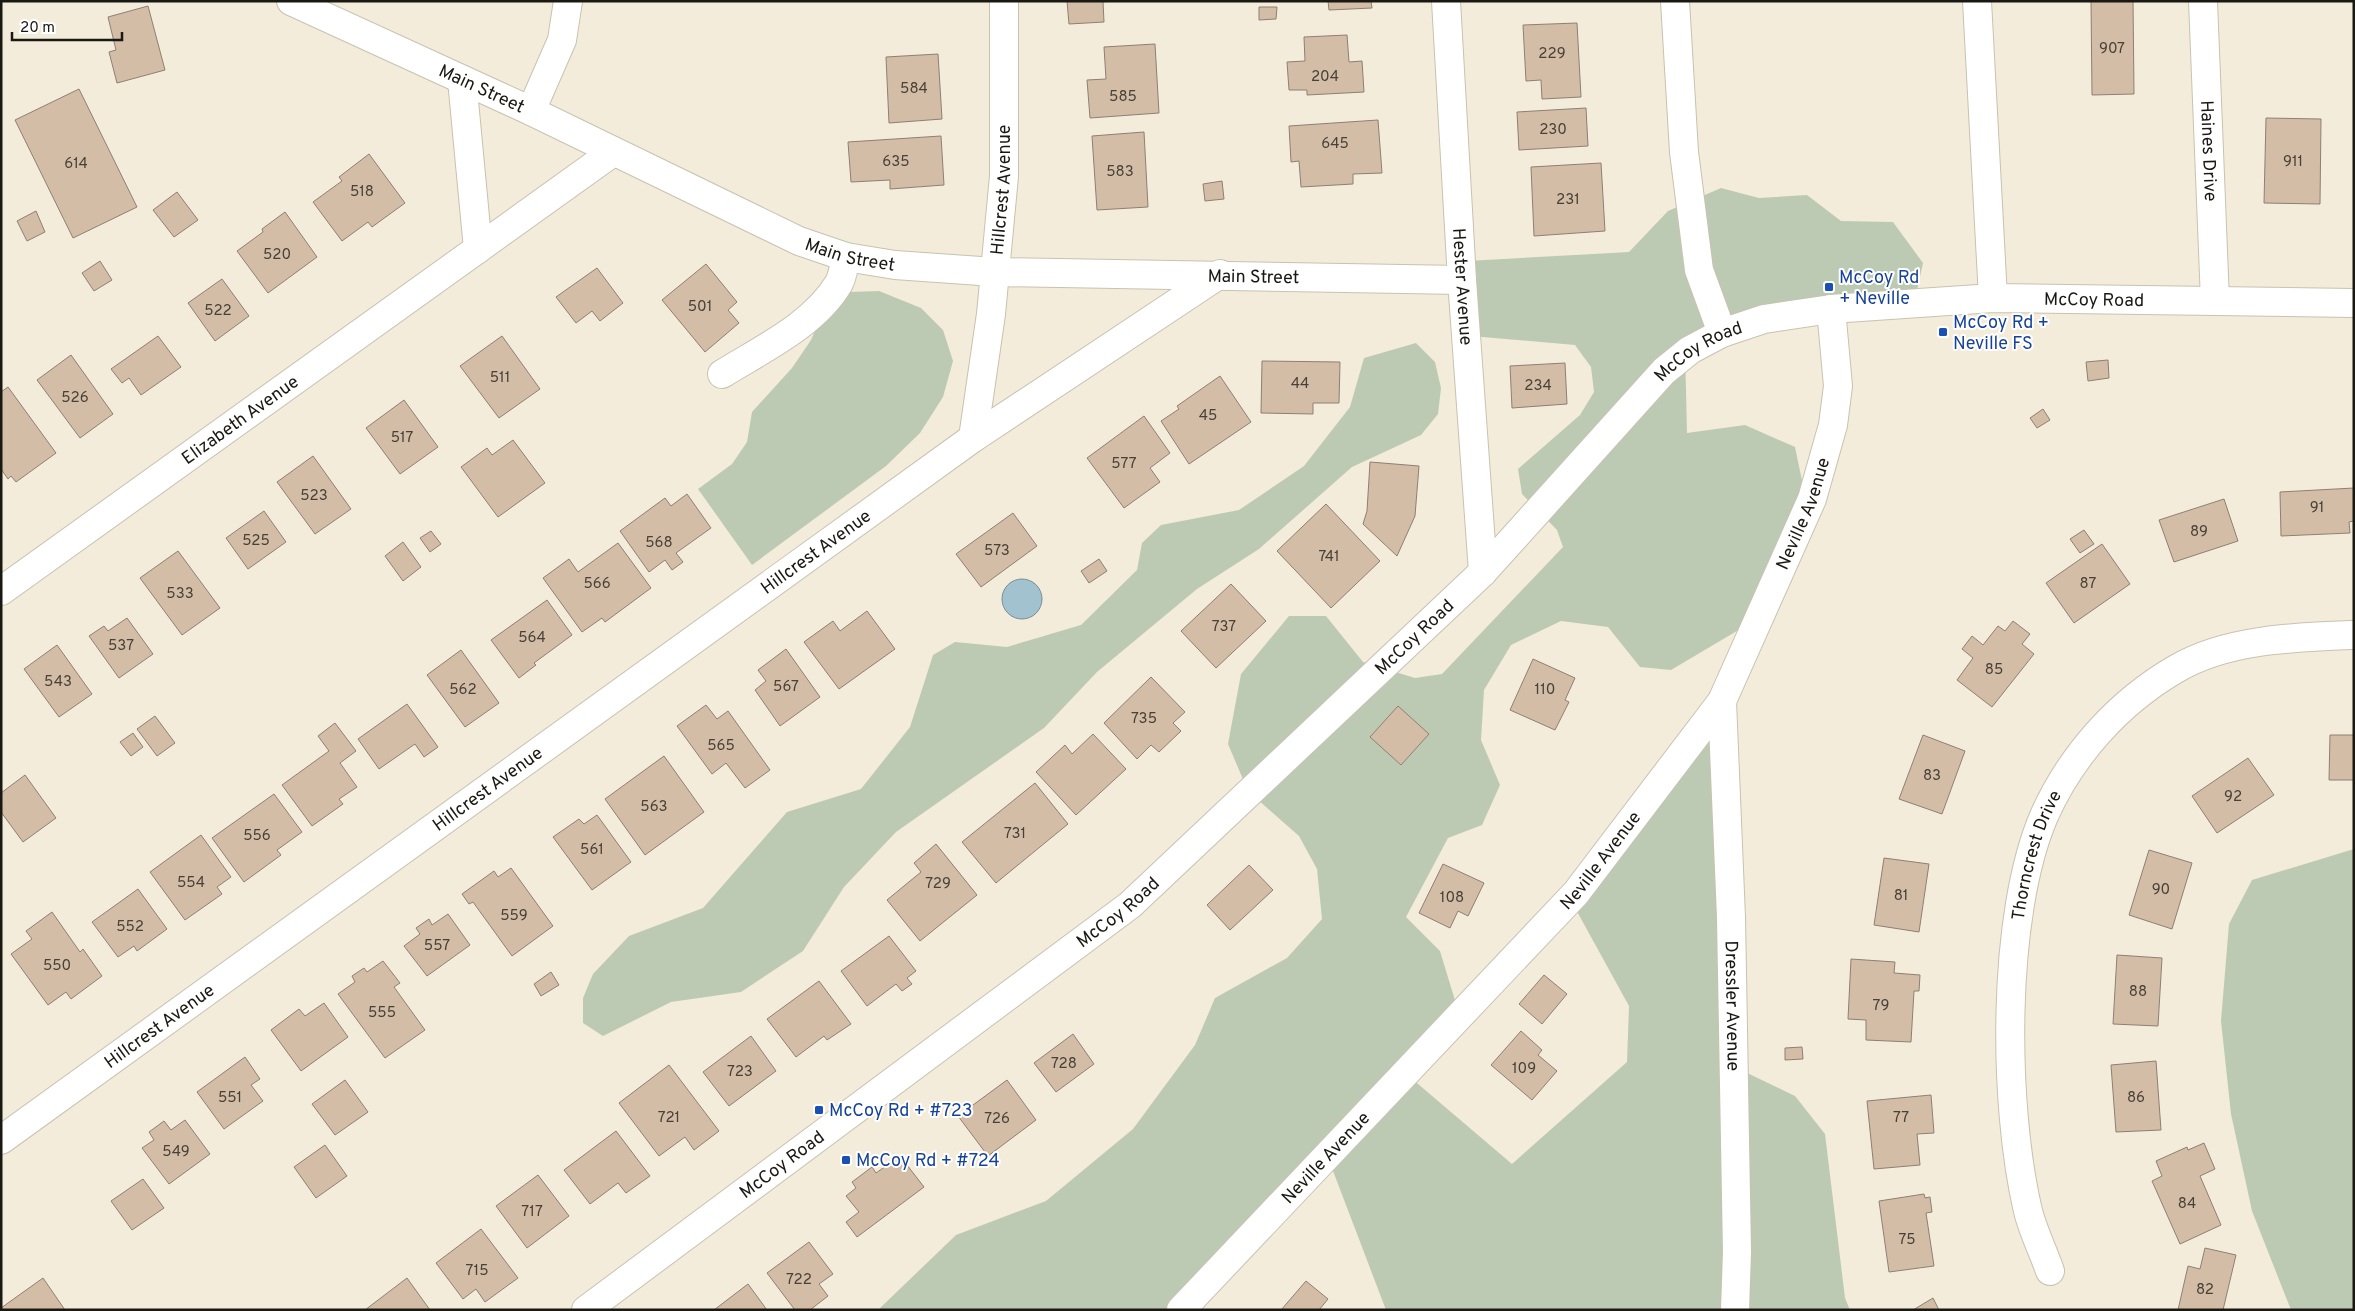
<svg xmlns="http://www.w3.org/2000/svg" width="2355" height="1311" viewBox="0 0 2355 1311" font-family="Overpass,sans-serif">
  <style>
    .green { fill: #bdcab3 }
    .water { fill: #a2c2d0; stroke: #798f97 }
    .building { fill: #d3bda6; stroke: #8d8073 }
    .lines { fill: none; stroke-linecap: round; stroke-linejoin: round }
    .minor-casing { stroke: #c9c2b1; stroke-width: 30 }
    .minor { stroke: #fff; stroke-width: 28 }
    .transit-dot { fill: #1a4fb4; stroke: #fff; stroke-width: 2 }
    .labels { text-anchor: middle; stroke-width: 4; stroke-linejoin: round; paint-order: stroke }
    .number-label { font-size: 15px; fill: #484137 }
    .street-label { font-size: 18px; fill: #1a1812; stroke: #fff }
    .transit-label { font-size: 18px; fill: #164399; stroke: #fff; text-anchor: start }
  </style>
  <rect width="100%" height="100%" fill="#f3ecda"/>
  <path class="green" d="M 1721,188 L 1759,198 L 1807,195 L 1841,221 L 1893,222 L 1923,263 L 1916,295 L 1685,350 L 1687,433 L 1745,425 L 1795,447 L 1806,500 L 1752,622 L 1671,670 L 1640,667 L 1608,627 L 1561,621 L 1511,645 L 1484,690 L 1481,740 L 1500,785 L 1482,825 L 1448,838 L 1406,917 L 1440,951 L 1457,1007 L 1172,1310 L 878,1310 L 956,1235 L 1046,1201 L 1133,1129 L 1195,1045 L 1215,998 L 1287,958 L 1322,919 L 1317,869 L 1299,836 L 1248,791 L 1228,744 L 1241,674 L 1289,616 L 1326,616 L 1363,662 L 1415,678 L 1442,674 L 1563,547 L 1557,530 L 1522,494 L 1518,469 L 1580,415 L 1594,392 L 1591,367 L 1575,345 L 1471,336 L 1467,261 L 1629,252 L 1668,211 Z
    M 879,291 L 921,308 L 943,330 L 953,361 L 943,397 L 920,433 L 886,466 L 752,565 L 698,489 L 732,464 L 747,442 L 752,412 L 792,368 L 811,340 L 822,315 L 849,292 Z
    M 1416,343 L 1435,362 L 1441,388 L 1438,414 L 1421,435 L 1352,467 L 1259,549 L 1197,589 L 1097,672 L 1044,728 L 896,832 L 844,887 L 803,951 L 741,992 L 671,1002 L 603,1036 L 583,1023 L 583,998 L 593,974 L 629,936 L 703,908 L 787,812 L 861,789 L 910,727 L 933,655 L 955,642 L 1007,647 L 1081,625 L 1137,570 L 1142,543 L 1161,525 L 1239,510 L 1304,466 L 1350,407 L 1364,358 Z
    M 1713,728 L 1728,1310 L 1386,1310 L 1330,1163 L 1411,1078 L 1512,1164 L 1627,1062 L 1629,1006 L 1574,906 Z
    M 2354,849 L 2354,1310 L 2291,1310 L 2252,1211 L 2231,1114 L 2221,1021 L 2229,924 L 2252,880 Z
    M 1741,1070 L 1795,1096 L 1825,1134 L 1845,1298 L 1850,1310 L 1740,1310 Z"/>
  <path class="water" d="M1002 599a20 20 0 1 1 40 0a20 20 0 1 1-40 0Z"/>
  <path class="building" d="M 1067,1 L 1110,1 L 1103,2 L 1104,22 L 1069,24 Z
    M 1328,1 L 1371,1 L 1372,8 L 1329,10 Z
    M 2091,1 L 2133,1 L 2134,94 L 2092,95 Z
    M 148,6 L 165,70 L 117,83 L 109,52 L 116,50 L 108,17 Z
    M 1259,7 L 1277,7 L 1276,19 L 1259,20 Z
    M 1577,23 L 1581,97 L 1542,99 L 1541,80 L 1526,81 L 1523,25 Z
    M 1347,35 L 1349,62 L 1362,61 L 1364,92 L 1307,95 L 1307,90 L 1289,90 L 1287,62 L 1305,61 L 1304,37 Z
    M 1155,44 L 1159,113 L 1090,118 L 1087,80 L 1106,79 L 1104,47 Z
    M 938,54 L 942,119 L 889,123 L 886,57 Z
    M 79,89 L 137,207 L 73,238 L 15,120 Z
    M 1586,108 L 1588,146 L 1519,150 L 1517,112 Z
    M 2266,118 L 2321,119 L 2320,204 L 2264,203 Z
    M 1378,120 L 1382,173 L 1353,174 L 1353,184 L 1301,187 L 1299,161 L 1291,162 L 1289,126 Z
    M 1144,132 L 1148,207 L 1097,210 L 1092,136 Z
    M 941,136 L 944,185 L 890,189 L 890,180 L 851,182 L 848,142 Z
    M 369,154 L 405,203 L 372,227 L 368,222 L 342,241 L 313,202 L 342,181 L 339,177 Z
    M 1601,163 L 1605,231 L 1534,236 L 1531,167 Z
    M 1222,181 L 1224,199 L 1205,201 L 1203,184 Z
    M 177,192 L 198,220 L 174,237 L 153,210 Z
    M 36,211 L 45,232 L 27,241 L 17,221 Z
    M 285,212 L 317,257 L 268,293 L 237,251 L 263,232 L 262,229 Z
    M 100,261 L 112,280 L 94,291 L 82,273 Z
    M 706,264 L 737,302 L 728,310 L 739,323 L 705,352 L 662,300 Z
    M 597,268 L 623,303 L 600,321 L 592,311 L 576,323 L 556,297 Z
    M 222,279 L 249,316 L 215,341 L 188,303 Z
    M 158,336 L 181,367 L 141,395 L 129,378 L 122,383 L 111,369 Z
    M 502,336 L 540,389 L 499,418 L 460,366 Z
    M 71,355 L 113,414 L 80,438 L 37,380 Z
    M 2108,360 L 2109,378 L 2088,381 L 2086,362 Z
    M 1262,361 L 1340,362 L 1339,403 L 1313,403 L 1313,414 L 1261,413 Z
    M 1565,363 L 1567,404 L 1512,408 L 1510,366 Z
    M 1220,376 L 1251,422 L 1189,464 L 1161,421 L 1179,409 L 1177,406 Z
    M 8,387 L 56,453 L 16,482 L 11,476 L 8,479 L 1,469 L 1,392 Z
    M 404,400 L 438,447 L 400,474 L 366,428 Z
    M 2043,409 L 2050,420 L 2037,428 L 2030,418 Z
    M 1144,416 L 1170,453 L 1150,468 L 1160,482 L 1124,508 L 1087,458 Z
    M 513,440 L 545,483 L 498,517 L 461,467 L 487,448 L 492,455 Z
    M 313,456 L 351,509 L 315,534 L 277,482 Z
    M 1370,462 L 1419,466 L 1415,516 L 1397,556 L 1363,524 L 1367,511 Z
    M 2354,488 L 2354,521 L 2349,522 L 2350,533 L 2281,536 L 2280,492 Z
    M 687,494 L 711,528 L 676,553 L 683,562 L 672,570 L 665,560 L 649,572 L 620,531 L 665,498 L 671,506 Z
    M 2224,499 L 2238,541 L 2174,562 L 2159,520 Z
    M 1326,504 L 1380,561 L 1331,608 L 1277,551 Z
    M 264,511 L 286,542 L 248,569 L 226,538 Z
    M 1013,513 L 1037,546 L 981,587 L 956,554 Z
    M 2084,530 L 2094,544 L 2080,553 L 2070,539 Z
    M 431,531 L 441,544 L 430,552 L 420,538 Z
    M 403,542 L 421,567 L 403,581 L 385,556 Z
    M 618,543 L 651,588 L 605,622 L 602,618 L 582,632 L 543,578 L 569,559 L 578,572 Z
    M 2102,544 L 2130,584 L 2074,623 L 2046,583 Z
    M 178,551 L 220,608 L 182,635 L 140,578 Z
    M 1099,559 L 1107,571 L 1089,583 L 1081,571 Z
    M 1231,584 L 1266,621 L 1216,668 L 1181,631 Z
    M 547,600 L 572,635 L 534,663 L 536,665 L 519,678 L 491,640 Z
    M 867,611 L 895,649 L 839,689 L 804,642 L 833,621 L 840,631 Z
    M 127,618 L 153,654 L 119,678 L 89,636 L 104,626 L 108,631 Z
    M 2013,621 L 2030,634 L 2022,644 L 2034,654 L 1992,707 L 1957,680 L 1973,658 L 1962,649 L 1972,636 L 1983,645 L 1998,626 L 2005,631 Z
    M 57,645 L 92,694 L 59,717 L 24,669 Z
    M 786,649 L 820,697 L 780,726 L 755,690 L 766,681 L 758,670 Z
    M 461,650 L 499,703 L 465,727 L 427,675 Z
    M 1533,659 L 1575,678 L 1565,700 L 1569,702 L 1555,730 L 1510,710 Z
    M 1151,677 L 1185,712 L 1173,723 L 1181,731 L 1159,752 L 1151,745 L 1137,759 L 1104,723 Z
    M 407,704 L 438,747 L 424,757 L 415,744 L 379,769 L 358,739 Z
    M 706,705 L 717,719 L 728,711 L 770,770 L 745,788 L 726,763 L 712,774 L 677,726 Z
    M 1398,706 L 1429,734 L 1401,765 L 1370,737 Z
    M 155,716 L 175,743 L 157,756 L 137,729 Z
    M 335,723 L 356,751 L 340,763 L 357,787 L 339,799 L 343,804 L 312,826 L 282,785 L 329,751 L 318,736 Z
    M 133,733 L 143,747 L 131,756 L 120,742 Z
    M 1093,734 L 1126,769 L 1076,815 L 1036,772 L 1065,745 L 1072,754 Z
    M 1923,735 L 1965,751 L 1942,814 L 1899,799 Z
    M 2330,735 L 2354,735 L 2354,780 L 2329,780 Z
    M 664,756 L 704,812 L 645,855 L 605,799 Z
    M 2248,758 L 2274,795 L 2217,833 L 2192,796 Z
    M 25,775 L 56,818 L 23,842 L 1,812 L 1,793 Z
    M 1035,783 L 1068,824 L 996,883 L 962,842 Z
    M 274,794 L 302,832 L 277,850 L 281,855 L 244,882 L 212,838 Z
    M 597,815 L 631,862 L 592,890 L 553,837 L 579,819 L 584,824 Z
    M 201,835 L 231,877 L 217,887 L 222,894 L 185,920 L 150,872 Z
    M 936,844 L 977,895 L 920,941 L 887,900 L 921,872 L 914,863 Z
    M 2149,850 L 2192,863 L 2172,929 L 2129,915 Z
    M 1884,858 L 1929,864 L 1919,932 L 1874,925 Z
    M 1443,864 L 1484,883 L 1468,916 L 1458,911 L 1450,928 L 1419,913 Z
    M 1249,865 L 1273,890 L 1230,930 L 1207,905 Z
    M 511,868 L 553,926 L 512,956 L 473,902 L 469,904 L 462,894 L 494,871 L 498,877 Z
    M 138,889 L 167,929 L 137,951 L 134,946 L 118,957 L 92,922 Z
    M 52,912 L 80,952 L 83,949 L 102,976 L 71,999 L 66,992 L 48,1005 L 11,954 L 32,939 L 26,931 Z
    M 448,914 L 470,945 L 427,976 L 404,946 L 420,934 L 416,928 L 429,919 L 432,925 Z
    M 889,936 L 916,971 L 907,978 L 912,984 L 902,991 L 896,984 L 867,1006 L 841,971 Z
    M 2117,955 L 2162,958 L 2158,1026 L 2113,1024 Z
    M 1851,959 L 1895,962 L 1894,973 L 1920,975 L 1919,991 L 1914,991 L 1911,1042 L 1866,1040 L 1866,1020 L 1848,1019 Z
    M 383,961 L 400,983 L 394,987 L 425,1030 L 385,1058 L 338,994 L 355,982 L 352,976 L 364,968 L 367,972 Z
    M 551,972 L 559,985 L 541,996 L 534,984 Z
    M 1544,975 L 1567,994 L 1542,1024 L 1519,1004 Z
    M 819,981 L 851,1024 L 827,1040 L 824,1036 L 796,1057 L 767,1019 Z
    M 324,1003 L 348,1037 L 301,1071 L 271,1030 L 299,1009 L 305,1016 Z
    M 1521,1031 L 1542,1050 L 1538,1055 L 1557,1071 L 1532,1100 L 1491,1065 Z
    M 1073,1034 L 1094,1064 L 1056,1092 L 1034,1063 Z
    M 751,1036 L 776,1071 L 729,1106 L 703,1072 Z
    M 1802,1047 L 1803,1059 L 1785,1060 L 1785,1048 Z
    M 245,1057 L 260,1079 L 251,1085 L 263,1101 L 224,1129 L 197,1092 Z
    M 2156,1061 L 2161,1130 L 2116,1132 L 2111,1065 Z
    M 669,1065 L 719,1131 L 694,1150 L 685,1137 L 659,1156 L 619,1103 Z
    M 345,1080 L 368,1112 L 335,1135 L 312,1104 Z
    M 1007,1080 L 1036,1120 L 988,1156 L 958,1116 Z
    M 1931,1095 L 1934,1133 L 1917,1134 L 1920,1165 L 1874,1169 L 1867,1101 Z
    M 185,1120 L 210,1154 L 169,1184 L 142,1148 L 154,1140 L 149,1132 L 164,1121 L 171,1130 Z
    M 616,1131 L 650,1176 L 626,1193 L 618,1183 L 590,1204 L 564,1170 Z
    M 2204,1143 L 2215,1169 L 2200,1176 L 2221,1225 L 2180,1244 L 2152,1181 L 2162,1176 L 2156,1161 L 2187,1147 L 2188,1150 Z
    M 325,1145 L 347,1176 L 316,1198 L 294,1167 Z
    M 900,1156 L 924,1187 L 857,1237 L 846,1222 L 859,1212 L 846,1196 L 856,1188 L 852,1182 L 872,1167 L 876,1173 Z
    M 538,1175 L 569,1216 L 527,1248 L 496,1206 Z
    M 143,1179 L 164,1208 L 132,1230 L 111,1201 Z
    M 1924,1194 L 1925,1198 L 1930,1197 L 1932,1212 L 1926,1213 L 1934,1266 L 1889,1272 L 1879,1201 Z
    M 481,1229 L 518,1278 L 485,1302 L 476,1289 L 463,1299 L 436,1263 Z
    M 809,1242 L 833,1274 L 819,1284 L 828,1296 L 810,1310 L 795,1310 L 767,1273 Z
    M 2205,1248 L 2236,1255 L 2223,1310 L 2178,1310 L 2188,1266 L 2200,1269 Z
    M 43,1278 L 65,1310 L 1,1310 L 1,1308 Z
    M 407,1278 L 430,1310 L 365,1310 Z
    M 1306,1281 L 1328,1299 L 1319,1310 L 1281,1310 Z
    M 748,1284 L 767,1310 L 714,1310 Z
    M 1933,1298 L 1939,1310 L 1913,1310 Z"/>
  <g class="lines">
    <g class="minor-casing">
      <g id="minor">
        <path id="s1" d="M 291,1 L 531,111 L 799,241 L 846,257 L 895,265 L 995,272 L 1462,280"/>
        <path id="s2" d="M 1446,1 L 1462,280 L 1483,572"/>
        <path d="M 1675,1 L 1684,152 L 1699,270 L 1722,333"/>
        <path d="M 1977,1 L 1993,298"/>
        <path id="s3" d="M 2203,1 L 2215,301"/>
        <path d="M 462,80 L 478,249"/>
        <path d="M 531,111 L 562,40 L 568,1"/>
        <path d="M 722,374 C 762,349 814,325 839,283 C 843,275 844,265 846,257"/>
        <path d="M 973,438 L 1220,274"/>
        <path id="s4" d="M 1,591 L 613,152"/>
        <path id="s5" d="M 1722,701 L 1731,917 L 1737,1252 L 1735,1310"/>
        <path id="s6" d="M 1,1140 L 973,438 L 991,314 L 1004,176 L 1004,1"/>
        <path id="s7" d="M 2050,1271 C 2043,1251 2033,1231 2028,1211 C 2003,1105 2001,916 2044,816 C 2071,755 2119,702 2176,669 C 2226,639 2297,637 2354,635"/>
        <path id="s8" d="M 586,1310 L 1130,905 L 1483,572 L 1664,371 L 1690,350 L 1722,333 L 1764,319 L 1831,309 L 1993,298 L 2354,303"/>
        <path id="s9" d="M 1181,1310 L 1576,893 L 1722,701 L 1812,499 L 1833,425 L 1838,386 L 1831,309"/>
      </g>
    </g>
    <use href="#minor" class="minor"/>
  </g>
  <g class="transit-dot">
    <rect x="1824" y="282" width="10" height="10" rx="2.5"/>
    <rect x="1938" y="327" width="10" height="10" rx="2.5"/>
    <rect x="814" y="1105" width="10" height="10" rx="2.5"/>
    <rect x="841" y="1155" width="10" height="10" rx="2.5"/>
  </g>
  <g class="labels">
    <g class="number-label">
      <text x="2112" y="53">907</text>
      <text x="1552" y="58">229</text>
      <text x="1325" y="81">204</text>
      <text x="914" y="93">584</text>
      <text x="1123" y="101">585</text>
      <text x="1553" y="134">230</text>
      <text x="1335" y="148">645</text>
      <text x="896" y="166">635</text>
      <text x="2293" y="166">911</text>
      <text x="76" y="168">614</text>
      <text x="1120" y="176">583</text>
      <text x="362" y="196">518</text>
      <text x="1568" y="204">231</text>
      <text x="277" y="259">520</text>
      <text x="700" y="311">501</text>
      <text x="218" y="315">522</text>
      <text x="500" y="382">511</text>
      <text x="1300" y="388">44</text>
      <text x="1538" y="390">234</text>
      <text x="75" y="402">526</text>
      <text x="1208" y="420">45</text>
      <text x="402" y="442">517</text>
      <text x="1124" y="468">577</text>
      <text x="314" y="500">523</text>
      <text x="2317" y="512">91</text>
      <text x="2199" y="536">89</text>
      <text x="256" y="545">525</text>
      <text x="659" y="547">568</text>
      <text x="997" y="555">573</text>
      <text x="1329" y="561">741</text>
      <text x="597" y="588">566</text>
      <text x="2088" y="588">87</text>
      <text x="180" y="598">533</text>
      <text x="1224" y="631">737</text>
      <text x="532" y="642">564</text>
      <text x="121" y="650">537</text>
      <text x="1994" y="674">85</text>
      <text x="58" y="686">543</text>
      <text x="786" y="691">567</text>
      <text x="463" y="694">562</text>
      <text x="1545" y="694">110</text>
      <text x="1144" y="723">735</text>
      <text x="721" y="750">565</text>
      <text x="1932" y="780">83</text>
      <text x="2233" y="801">92</text>
      <text x="654" y="811">563</text>
      <text x="1015" y="838">731</text>
      <text x="257" y="840">556</text>
      <text x="592" y="854">561</text>
      <text x="191" y="887">554</text>
      <text x="938" y="888">729</text>
      <text x="2161" y="894">90</text>
      <text x="1901" y="900">81</text>
      <text x="1452" y="902">108</text>
      <text x="514" y="920">559</text>
      <text x="130" y="931">552</text>
      <text x="437" y="950">557</text>
      <text x="57" y="970">550</text>
      <text x="2138" y="996">88</text>
      <text x="1881" y="1010">79</text>
      <text x="382" y="1017">555</text>
      <text x="1064" y="1068">728</text>
      <text x="1524" y="1073">109</text>
      <text x="740" y="1076">723</text>
      <text x="230" y="1102">551</text>
      <text x="2136" y="1102">86</text>
      <text x="669" y="1122">721</text>
      <text x="1901" y="1122">77</text>
      <text x="997" y="1123">726</text>
      <text x="176" y="1156">549</text>
      <text x="2187" y="1208">84</text>
      <text x="532" y="1216">717</text>
      <text x="1907" y="1244">75</text>
      <text x="477" y="1275">715</text>
      <text x="799" y="1284">722</text>
      <text x="2205" y="1294">82</text>
    </g>
    <g class="street-label">
      <text dy="6" stroke="none"><textPath href="#s1" startOffset="210">Main Street</textPath></text>
      <text dy="6" stroke="none"><textPath href="#s3" startOffset="150">Haines Drive</textPath></text>
      <text dy="6" stroke="none"><textPath href="#s6" startOffset="1449">Hillcrest Avenue</textPath></text>
      <text dy="6" stroke="none"><textPath href="#s1" startOffset="615">Main Street</textPath></text>
      <text dy="6" stroke="none"><textPath href="#s1" startOffset="1020">Main Street</textPath></text>
      <text dy="6" stroke="none"><textPath href="#s2" startOffset="286">Hester Avenue</textPath></text>
      <text dy="6" stroke="none"><textPath href="#s8" startOffset="1879">McCoy Road</textPath></text>
      <text dy="6" stroke="none"><textPath href="#s8" startOffset="1474">McCoy Road</textPath></text>
      <text dy="6" stroke="none"><textPath href="#s4" startOffset="294">Elizabeth Avenue</textPath></text>
      <text dy="6" stroke="none"><textPath href="#s9" startOffset="1020">Neville Avenue</textPath></text>
      <text dy="6" stroke="none"><textPath href="#s6" startOffset="1005">Hillcrest Avenue</textPath></text>
      <text dy="6" stroke="none"><textPath href="#s8" startOffset="1069">McCoy Road</textPath></text>
      <text dy="6" stroke="none"><textPath href="#s6" startOffset="600">Hillcrest Avenue</textPath></text>
      <text dy="6" stroke="none"><textPath href="#s7" startOffset="424">Thorncrest Drive</textPath></text>
      <text dy="6" stroke="none"><textPath href="#s9" startOffset="615">Neville Avenue</textPath></text>
      <text dy="6" stroke="none"><textPath href="#s8" startOffset="664">McCoy Road</textPath></text>
      <text dy="6" stroke="none"><textPath href="#s5" startOffset="305">Dressler Avenue</textPath></text>
      <text dy="6" stroke="none"><textPath href="#s6" startOffset="195">Hillcrest Avenue</textPath></text>
      <text dy="6" stroke="none"><textPath href="#s9" startOffset="210">Neville Avenue</textPath></text>
      <text dy="6" stroke="none"><textPath href="#s8" startOffset="244">McCoy Road</textPath></text>
    </g>
    <g class="transit-label">
      <text x="1839" y="283">McCoy Rd<tspan x="1839" dy="21">+ Neville</tspan></text>
      <text x="1953" y="328">McCoy Rd +<tspan x="1953" dy="21">Neville FS</tspan></text>
      <text x="829" y="1116">McCoy Rd + #723</text>
      <text x="856" y="1166">McCoy Rd + #724</text>
    </g>
  </g>
  <rect width="2355" height="1311" fill="none" stroke="#1a1812" stroke-width="5"/>
  <path d="M12 32v8h110v-8" fill="none" stroke="#1a1812" stroke-width="2.5"/>
  <text x="20" y="32" font-size="15" fill="#1a1812" stroke="#ffffff" stroke-width="4" paint-order="stroke">20 m</text>
</svg>
